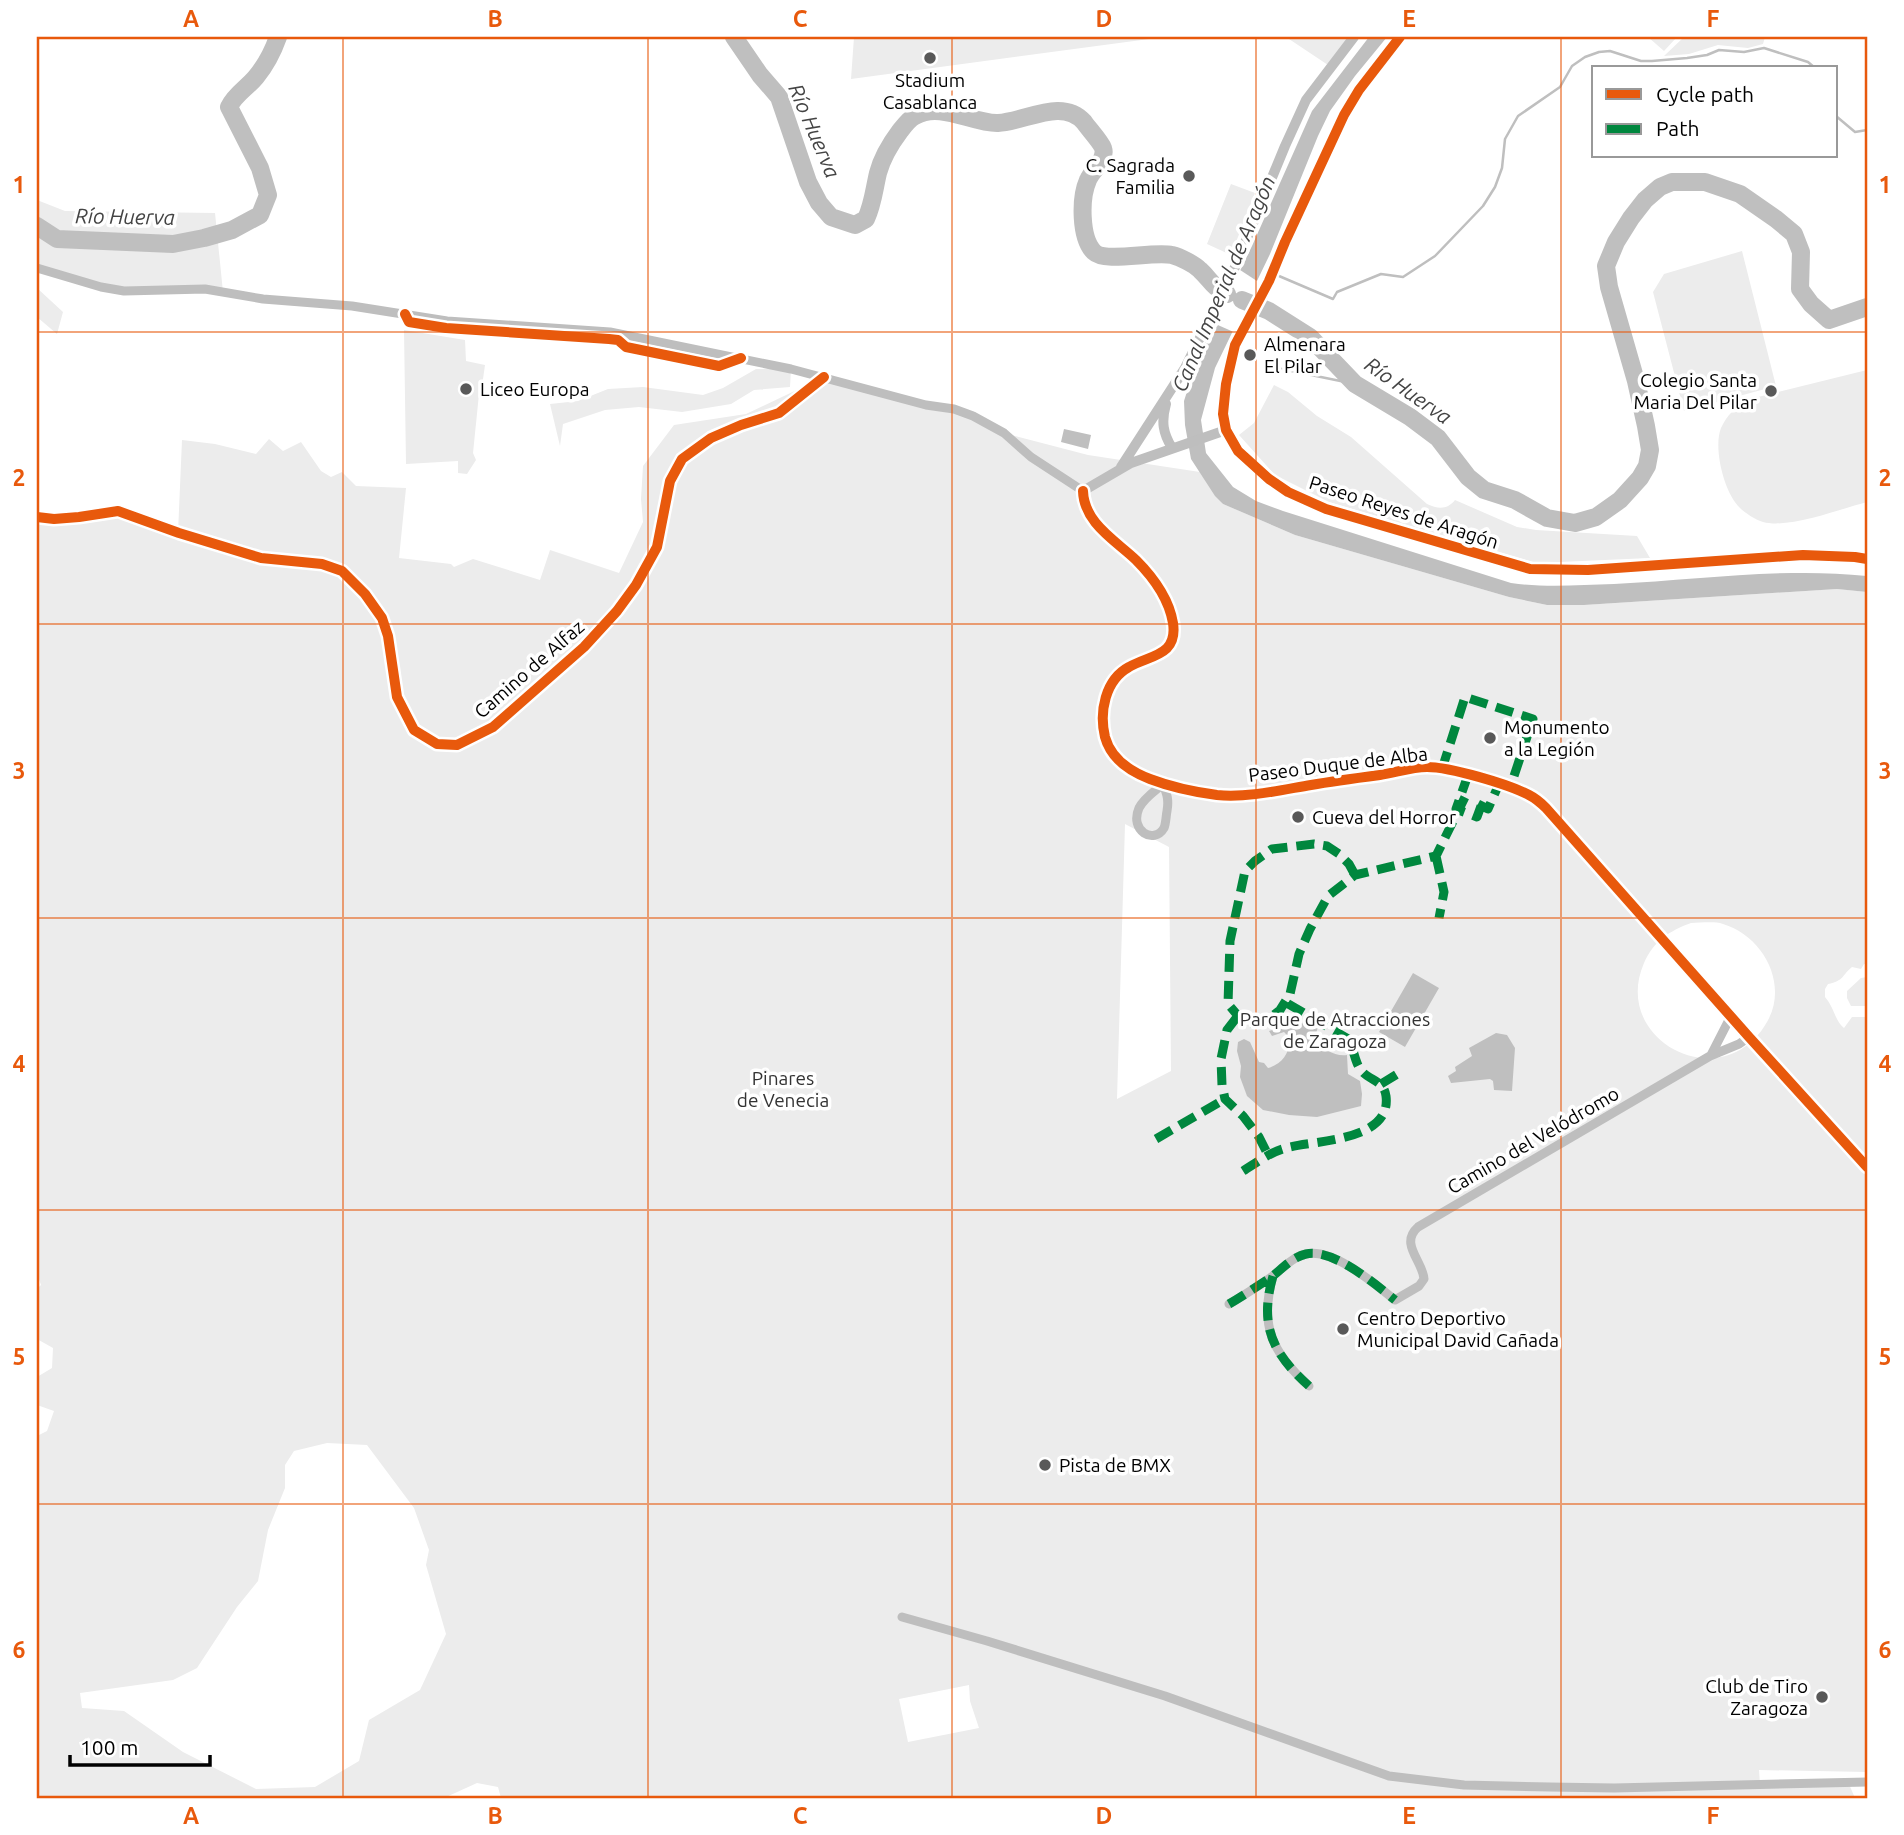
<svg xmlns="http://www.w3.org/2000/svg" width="1904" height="1835" viewBox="0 0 1904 1835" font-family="Ubuntu,sans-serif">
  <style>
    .green { fill: #ececec; fill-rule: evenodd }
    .water { fill: #bfbfbf }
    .pier { fill: #fff }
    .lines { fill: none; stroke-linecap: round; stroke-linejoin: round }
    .stream { stroke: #bfbfbf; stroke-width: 2.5 }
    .river { stroke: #bfbfbf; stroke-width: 18 }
    .minor { stroke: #bebebe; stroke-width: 9 }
    .tertiary { stroke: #bebebe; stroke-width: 10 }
    .quiet { stroke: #00873e; stroke-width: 9; stroke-dasharray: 18 9; stroke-linecap: butt }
    .cycleway-casing { stroke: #fff; stroke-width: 15 }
    .cycleway { stroke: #e8590c; stroke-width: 10 }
    .grid { fill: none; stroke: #e8590c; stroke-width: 2; stroke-opacity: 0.55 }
    .poi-dot { fill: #595959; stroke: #fff; stroke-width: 2.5 }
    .labels { text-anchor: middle; stroke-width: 7; stroke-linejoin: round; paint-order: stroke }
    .poi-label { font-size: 19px; fill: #000; stroke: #fff; text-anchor: start }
    .street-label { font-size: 19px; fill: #000; stroke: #fff }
    .park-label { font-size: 19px; fill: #333; stroke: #fff }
    .water-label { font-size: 21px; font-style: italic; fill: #444; stroke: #fff }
    .neatline { fill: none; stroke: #e8590c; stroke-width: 2.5 }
    .grid-label { font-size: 23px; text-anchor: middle; font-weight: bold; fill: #e8590c }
  </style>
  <rect width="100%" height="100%" fill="#fff"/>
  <path class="green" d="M 854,37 L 1164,37 L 851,79 Z
    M 1286,37 L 1352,37 L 1328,65 Z
    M 1648,37 L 1677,37 L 1664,51 Z
    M 1684,37 L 1765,37 L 1763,44 L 1748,48 L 1718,45 L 1689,54 L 1664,56 Z
    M 1231,184 L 1255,193 L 1231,255 L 1207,244 Z
    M 37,200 L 65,211 L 215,213 L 223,292 L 124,291 L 37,268 Z
    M 1742,251 L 1776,386 L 1684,411 L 1653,292 L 1664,274 Z
    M 37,288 L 63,312 L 57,334 L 37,317 Z
    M 404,330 L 465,340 L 466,361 L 485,365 L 481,393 L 479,394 L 473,453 L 476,460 L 467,474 L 458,473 L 458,461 L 406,464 Z
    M 756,369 L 791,369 L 790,387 L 754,390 L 731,404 L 682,412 L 639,407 L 605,410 L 563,424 L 560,446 L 550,404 L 578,401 L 608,389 L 643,387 L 703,395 L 723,388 Z
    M 1867,370 L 1867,502 C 1840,509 1789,529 1763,522 C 1756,520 1745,513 1740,508 C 1724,493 1713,448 1721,428 C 1727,415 1735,408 1746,400 Z
    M 824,377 L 954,409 L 1004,433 L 1088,455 L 1200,472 L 1223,504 L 1295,535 L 1509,597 L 1547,605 L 1584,605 L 1837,589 L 1867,592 L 1867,964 L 1864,964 L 1861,969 L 1852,967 C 1842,975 1844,981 1828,984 L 1825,989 L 1825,997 C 1834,1007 1835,1021 1844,1028 L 1852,1017 L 1867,1017 L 1867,1772 L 1759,1770 L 1760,1784 L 1848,1782 L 1855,1798 L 501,1798 L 498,1787 L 477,1783 L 444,1798 L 37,1798 L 37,1436 L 47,1431 L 54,1411 L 37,1405 L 37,1377 L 52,1368 L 53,1348 L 37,1339 L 37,1289 L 41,1285 L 37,1273 L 37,517 L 118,511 L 178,533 L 182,440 L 215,444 L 256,454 L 269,439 L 283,451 L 301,442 L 321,471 L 331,477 L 342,472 L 356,486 L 406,488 L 399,558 L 451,564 L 454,567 L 473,559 L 540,580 L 550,550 L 619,573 L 643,522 L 641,499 L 643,466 L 674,425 L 746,414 ZM 1125,824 L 1169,847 L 1171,1071 L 1117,1099 ZM 1691,923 C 1701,923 1714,921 1723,924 C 1763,936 1789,984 1767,1022 C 1723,1099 1610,1041 1644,963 C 1654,941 1669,931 1691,923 ZM 327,1443 L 367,1445 L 414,1508 L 429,1550 L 426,1565 L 446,1634 L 420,1690 L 369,1720 L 359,1761 L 315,1787 L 256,1789 L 183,1752 L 124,1711 L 82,1708 L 80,1693 L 173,1680 L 197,1668 L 237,1607 L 258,1581 L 268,1530 L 285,1488 L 285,1465 L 294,1451 ZM 969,1685 L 970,1701 L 979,1728 L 908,1742 L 899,1699 Z
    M 1274,385 L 1288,392 L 1317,416 L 1351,437 L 1427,504 C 1438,509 1447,510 1455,500 L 1517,527 L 1536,530 L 1637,536 L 1650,558 L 1537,563 L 1329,502 L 1275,475 L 1239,435 L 1254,423 Z
    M 1867,977 L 1867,1006 L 1851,1006 L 1847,998 L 1847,991 L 1861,978 Z"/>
  <path class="water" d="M 1369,37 L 1387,37 L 1355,76 L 1330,111 L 1318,136 L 1270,254 L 1215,368 L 1201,420 L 1206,453 L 1233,487 L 1256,501 L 1283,511 L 1511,583 C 1545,588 1580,585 1614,584 C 1698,580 1784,567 1867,576 L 1867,592 L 1837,589 L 1584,605 L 1547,605 L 1509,597 L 1295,535 L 1223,504 L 1215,496 L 1191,459 L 1185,425 L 1184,401 L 1197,360 L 1252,246 L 1312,111 Z
    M 1064,429 L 1091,435 L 1088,449 L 1061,442 Z
    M 1413,973 L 1439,988 L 1405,1047 L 1379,1032 Z
    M 1300,1017 L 1318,1027 L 1313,1043 C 1323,1048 1335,1057 1347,1055 L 1348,1074 L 1360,1081 L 1362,1094 L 1361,1106 L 1317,1117 L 1289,1115 L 1263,1110 L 1247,1096 L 1240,1077 L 1241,1066 L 1237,1051 L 1238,1042 L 1244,1039 L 1250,1042 L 1259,1062 L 1264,1063 L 1268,1068 C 1283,1064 1291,1051 1289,1037 L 1284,1032 L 1272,1036 L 1269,1031 L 1287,1025 L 1291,1019 Z
    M 1496,1033 L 1507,1035 L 1515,1048 L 1512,1091 L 1494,1090 L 1493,1081 L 1490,1079 L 1451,1083 L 1448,1076 L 1456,1071 L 1455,1067 L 1472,1056 L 1469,1048 Z"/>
  <path class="pier" d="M 1237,268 L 1260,283 L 1236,333 L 1211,322 Z"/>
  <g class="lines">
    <path class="stream" d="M 1836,116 L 1855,132 L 1867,130
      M 1279,276 L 1333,299 L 1337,292 L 1381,274 L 1403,277 L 1435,256 L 1483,206 L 1495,187 L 1502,168 L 1505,139 L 1518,116 L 1560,87 L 1572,66 L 1585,57 L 1599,52 L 1610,51 L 1641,61 L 1652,61 L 1687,58 L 1707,55 L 1719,50 L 1744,52 L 1764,48 L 1808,62 L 1815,68
      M 1272,367 L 1355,384"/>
    <path class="river" d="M 734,37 L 760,75 L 779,97 L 808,182 L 819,203 L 831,217 L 855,225 L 866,219 C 873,204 874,190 878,173 C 882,158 891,143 900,131 C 904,126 909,119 915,116 C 940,101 973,124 998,123 C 1025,122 1062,97 1084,122 C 1088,128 1101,142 1103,148 C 1107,160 1092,170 1088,180 C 1080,198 1080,238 1094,252 C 1105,263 1152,251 1172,255 C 1180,257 1194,264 1200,270 C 1211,280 1212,287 1227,294
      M 37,226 L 57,239 L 173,244 L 204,238 L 232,230 L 260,215 L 268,195 L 260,168 L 229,107 C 235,94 247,88 256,77 C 266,65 273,51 278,37
      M 1242,300 L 1269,311 L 1310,337 L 1355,384 L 1410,417 L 1438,438 L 1468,477 L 1484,490 L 1515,500 L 1547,518 L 1575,523 L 1596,517 L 1620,500 L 1640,478 L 1647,466 L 1650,450 L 1646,426 L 1636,381 L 1609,287 L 1606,266 L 1616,242 L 1631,218 L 1645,200 L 1660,187 L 1672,182 L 1705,182 L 1740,194 L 1776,219 L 1794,234 L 1801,252 L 1800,289 L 1811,304 L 1829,320 L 1867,307"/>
    <path class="minor" d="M 37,268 L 101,287 L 124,291 L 205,289 L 263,299 L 352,306 L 447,321 L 610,332 L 791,369 L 926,405 L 954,409 L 973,416 L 1004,433 L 1031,457 L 1083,491
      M 1226,430 C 1243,470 1288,492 1326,509 L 1530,569 L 1588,570 L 1803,555 L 1855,557 L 1867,559
      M 37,517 L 54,519 L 79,517 L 118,511 L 179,533 L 261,558 L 322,564 L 342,571 L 365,594 L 382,618 L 388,636 L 397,697 L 414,730 L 437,744 L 457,745 L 493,727 L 584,647 L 617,611 L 636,585 L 657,547 L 670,481 L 682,459 L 711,438 L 741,425 L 779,413 L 824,377
      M 1163,784 C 1167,794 1169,800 1167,811 C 1166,816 1166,823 1164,828 C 1154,845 1129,831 1139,808 C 1144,798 1155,791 1163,784 Z
      M 1711,1055 L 1731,1016
      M 1273,1276 C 1259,1325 1272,1353 1309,1386
      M 1229,1304 C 1243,1296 1256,1287 1270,1278 C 1281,1270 1292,1257 1306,1254 C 1333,1248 1375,1284 1395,1300 L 1419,1286 L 1424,1279 C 1423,1261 1399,1244 1418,1227 L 1710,1056 L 1739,1044 L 1749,1037
      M 902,1617 L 987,1641 L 1165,1696 L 1389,1776 L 1464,1785 L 1550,1787 L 1614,1788 L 1867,1782"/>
    <path class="tertiary" d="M 1400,37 L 1359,90 L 1344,115 L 1285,242 L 1269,281 L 1235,345 L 1225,389 L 1223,414 L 1226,430 L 1131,463 L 1083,491 C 1084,523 1115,540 1136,560 C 1153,577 1169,599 1173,623 C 1178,656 1150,655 1129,667 C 1105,680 1099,712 1105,737 C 1111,759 1129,771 1150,779 C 1171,787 1194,792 1217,795 C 1247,798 1281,790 1311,785 C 1334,781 1357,778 1380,775 C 1395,773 1411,767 1427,767 C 1450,767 1508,784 1529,795 C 1535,798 1541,803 1546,808 L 1749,1037 L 1867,1167
      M 1166,404 C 1161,422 1163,433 1172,448
      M 1121,467 L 1185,368 L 1235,267 L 1285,146 L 1306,100 L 1354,37"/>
    <path class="quiet" d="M 1442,769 L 1465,697 L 1533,719 L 1510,788
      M 1468,775 L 1456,809 L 1477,817 L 1481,806
      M 1478,804 L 1488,809 L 1499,784
      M 1436,856 L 1444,892 L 1439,918
      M 1355,875 L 1349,864 L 1339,854 L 1327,846 L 1314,844 L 1272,849 L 1255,861 L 1245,871 L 1230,941 L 1228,1004 L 1244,1023 L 1263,1023 L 1280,1010 L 1290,994 L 1299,954 L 1310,929 L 1328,896 L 1355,875 L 1436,856 L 1465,797
      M 1237,1017 L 1227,1030 L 1221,1059 L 1222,1085 L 1225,1099 L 1243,1116 L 1259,1137 L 1268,1155
      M 1381,1084 L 1399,1073
      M 1156,1139 L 1225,1099
      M 1243,1171 C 1256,1163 1270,1152 1286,1148 C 1313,1140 1392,1142 1386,1096 C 1384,1080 1369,1081 1361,1070 C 1355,1063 1353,1048 1350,1040 L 1285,1002
      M 1273,1276 C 1259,1325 1272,1353 1309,1386
      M 1229,1304 C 1243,1296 1256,1287 1270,1278 C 1281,1270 1292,1257 1306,1254 C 1333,1248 1375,1284 1395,1300"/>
    <g class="cycleway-casing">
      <path id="cycleway" d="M 1400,37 L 1359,90 L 1344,115 L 1285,242 L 1269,281 L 1235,345 L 1226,384 L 1223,414 L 1226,430 L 1238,451 L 1269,479 L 1288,492 L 1326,509 L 1530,569 L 1588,570 L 1803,555 L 1855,557 L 1867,559
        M 405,314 L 409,322 L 446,328 L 609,339 L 618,340 L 626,347 L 719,366 L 741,358
        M 1083,491 C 1084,523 1115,540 1136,560 C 1153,577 1169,599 1173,623 C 1178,656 1150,655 1129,667 C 1105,680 1099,712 1105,737 C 1111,759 1129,771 1150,779 C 1171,787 1194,792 1217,795 C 1247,798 1281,790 1311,785 C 1334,781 1357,778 1380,775 C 1395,773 1411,767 1427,767 C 1450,767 1508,784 1529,795 C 1535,798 1541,803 1546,808 L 1749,1037 L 1867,1167
        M 37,517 L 54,519 L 79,517 L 118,511 L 179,533 L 261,558 L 322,564 L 342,571 L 365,594 L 382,618 L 388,636 L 397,697 L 414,730 L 437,744 L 457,745 L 493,727 L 584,647 L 617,611 L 636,585 L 657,547 L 670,481 L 682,459 L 711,438 L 741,425 L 779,413 L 824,377"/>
    </g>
    <use href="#cycleway" class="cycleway"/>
  </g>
  <path class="grid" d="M 343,37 L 343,1798M 648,37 L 648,1798M 952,37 L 952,1798M 1256,37 L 1256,1798M 1561,37 L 1561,1798M 37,332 L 1867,332M 37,624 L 1867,624M 37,918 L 1867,918M 37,1210 L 1867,1210M 37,1504 L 1867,1504"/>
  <g class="poi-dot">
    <circle cx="930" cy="58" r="7"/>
    <circle cx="1189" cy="176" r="7"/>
    <circle cx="1250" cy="355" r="7"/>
    <circle cx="466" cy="389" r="7"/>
    <circle cx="1771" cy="391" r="7"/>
    <circle cx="1490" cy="738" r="7"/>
    <circle cx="1298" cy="817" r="7"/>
    <circle cx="1343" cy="1329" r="7"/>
    <circle cx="1045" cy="1465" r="7"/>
    <circle cx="1822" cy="1697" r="7"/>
  </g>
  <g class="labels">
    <g class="poi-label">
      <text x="930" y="87" text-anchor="middle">Stadium<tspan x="930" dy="22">Casablanca</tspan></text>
      <text x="1175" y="172" text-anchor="end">C. Sagrada<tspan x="1175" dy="22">Familia</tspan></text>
      <text x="1264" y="351">Almenara<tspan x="1264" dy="22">El Pilar</tspan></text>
      <text x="1757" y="387" text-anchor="end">Colegio Santa<tspan x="1757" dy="22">Maria Del Pilar</tspan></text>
      <text x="480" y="396">Liceo Europa</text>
      <text x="1504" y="734">Monumento<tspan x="1504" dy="22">a la Legión</tspan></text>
      <text x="1312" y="824">Cueva del Horror</text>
      <text x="1357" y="1325">Centro Deportivo<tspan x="1357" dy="22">Municipal David Cañada</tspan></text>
      <text x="1059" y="1472">Pista de BMX</text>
      <text x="1808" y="1693" text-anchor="end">Club de Tiro<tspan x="1808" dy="22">Zaragoza</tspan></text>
    </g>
    <g class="street-label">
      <text transform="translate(1404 512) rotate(18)" y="7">Paseo Reyes de Aragón</text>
      <text transform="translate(529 669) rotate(-41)" y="7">Camino de Alfaz</text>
      <text transform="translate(1338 764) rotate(-7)" y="7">Paseo Duque de Alba</text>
      <text transform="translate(1533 1140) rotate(-30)" y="7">Camino del Velódromo</text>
    </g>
    <g class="park-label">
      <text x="1335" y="1026">Parque de Atracciones<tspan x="1335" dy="22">de Zaragoza</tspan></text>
      <text x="783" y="1085">Pinares<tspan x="783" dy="22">de Venecia</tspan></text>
    </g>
    <g class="water-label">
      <text transform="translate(814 131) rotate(67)" y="7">Río Huerva</text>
      <text transform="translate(125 217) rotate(1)" y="7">Río Huerva</text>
      <text transform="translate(1224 284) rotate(-67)" y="7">Canal Imperial de Aragón</text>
      <text transform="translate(1408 391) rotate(35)" y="7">Río Huerva</text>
    </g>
  </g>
  <rect width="1904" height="1835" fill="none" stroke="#ffffff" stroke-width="77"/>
  <rect x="1592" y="66" width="245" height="91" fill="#ffffff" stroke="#999999" stroke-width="2"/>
  <rect x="1606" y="89" width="35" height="10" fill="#e8590c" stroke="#999999" stroke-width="2"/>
  <text x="1656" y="102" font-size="21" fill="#000000">Cycle path</text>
  <rect x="1606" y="124" width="35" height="10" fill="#00873e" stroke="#999999" stroke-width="2"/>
  <text x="1656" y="136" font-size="21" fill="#000000">Path</text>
  <path d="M70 1755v10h140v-10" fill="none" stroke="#000000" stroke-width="3.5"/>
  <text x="80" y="1755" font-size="21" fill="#000000" stroke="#ffffff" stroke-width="5" paint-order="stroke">100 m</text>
  <rect x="38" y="38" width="1828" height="1759" class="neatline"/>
  <g class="grid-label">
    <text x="191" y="27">A</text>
    <text x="495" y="27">B</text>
    <text x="800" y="27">C</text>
    <text x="1104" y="27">D</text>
    <text x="1409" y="27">E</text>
    <text x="1713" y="27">F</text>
    <text x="19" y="193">1</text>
    <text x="1885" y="193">1</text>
    <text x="19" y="486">2</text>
    <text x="1885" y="486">2</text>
    <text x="19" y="779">3</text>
    <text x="1885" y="779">3</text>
    <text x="19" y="1072">4</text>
    <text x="1885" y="1072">4</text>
    <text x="19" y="1365">5</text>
    <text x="1885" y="1365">5</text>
    <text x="19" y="1658">6</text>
    <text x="1885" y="1658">6</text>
    <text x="191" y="1824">A</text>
    <text x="495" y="1824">B</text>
    <text x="800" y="1824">C</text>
    <text x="1104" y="1824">D</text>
    <text x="1409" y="1824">E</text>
    <text x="1713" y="1824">F</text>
  </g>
</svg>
